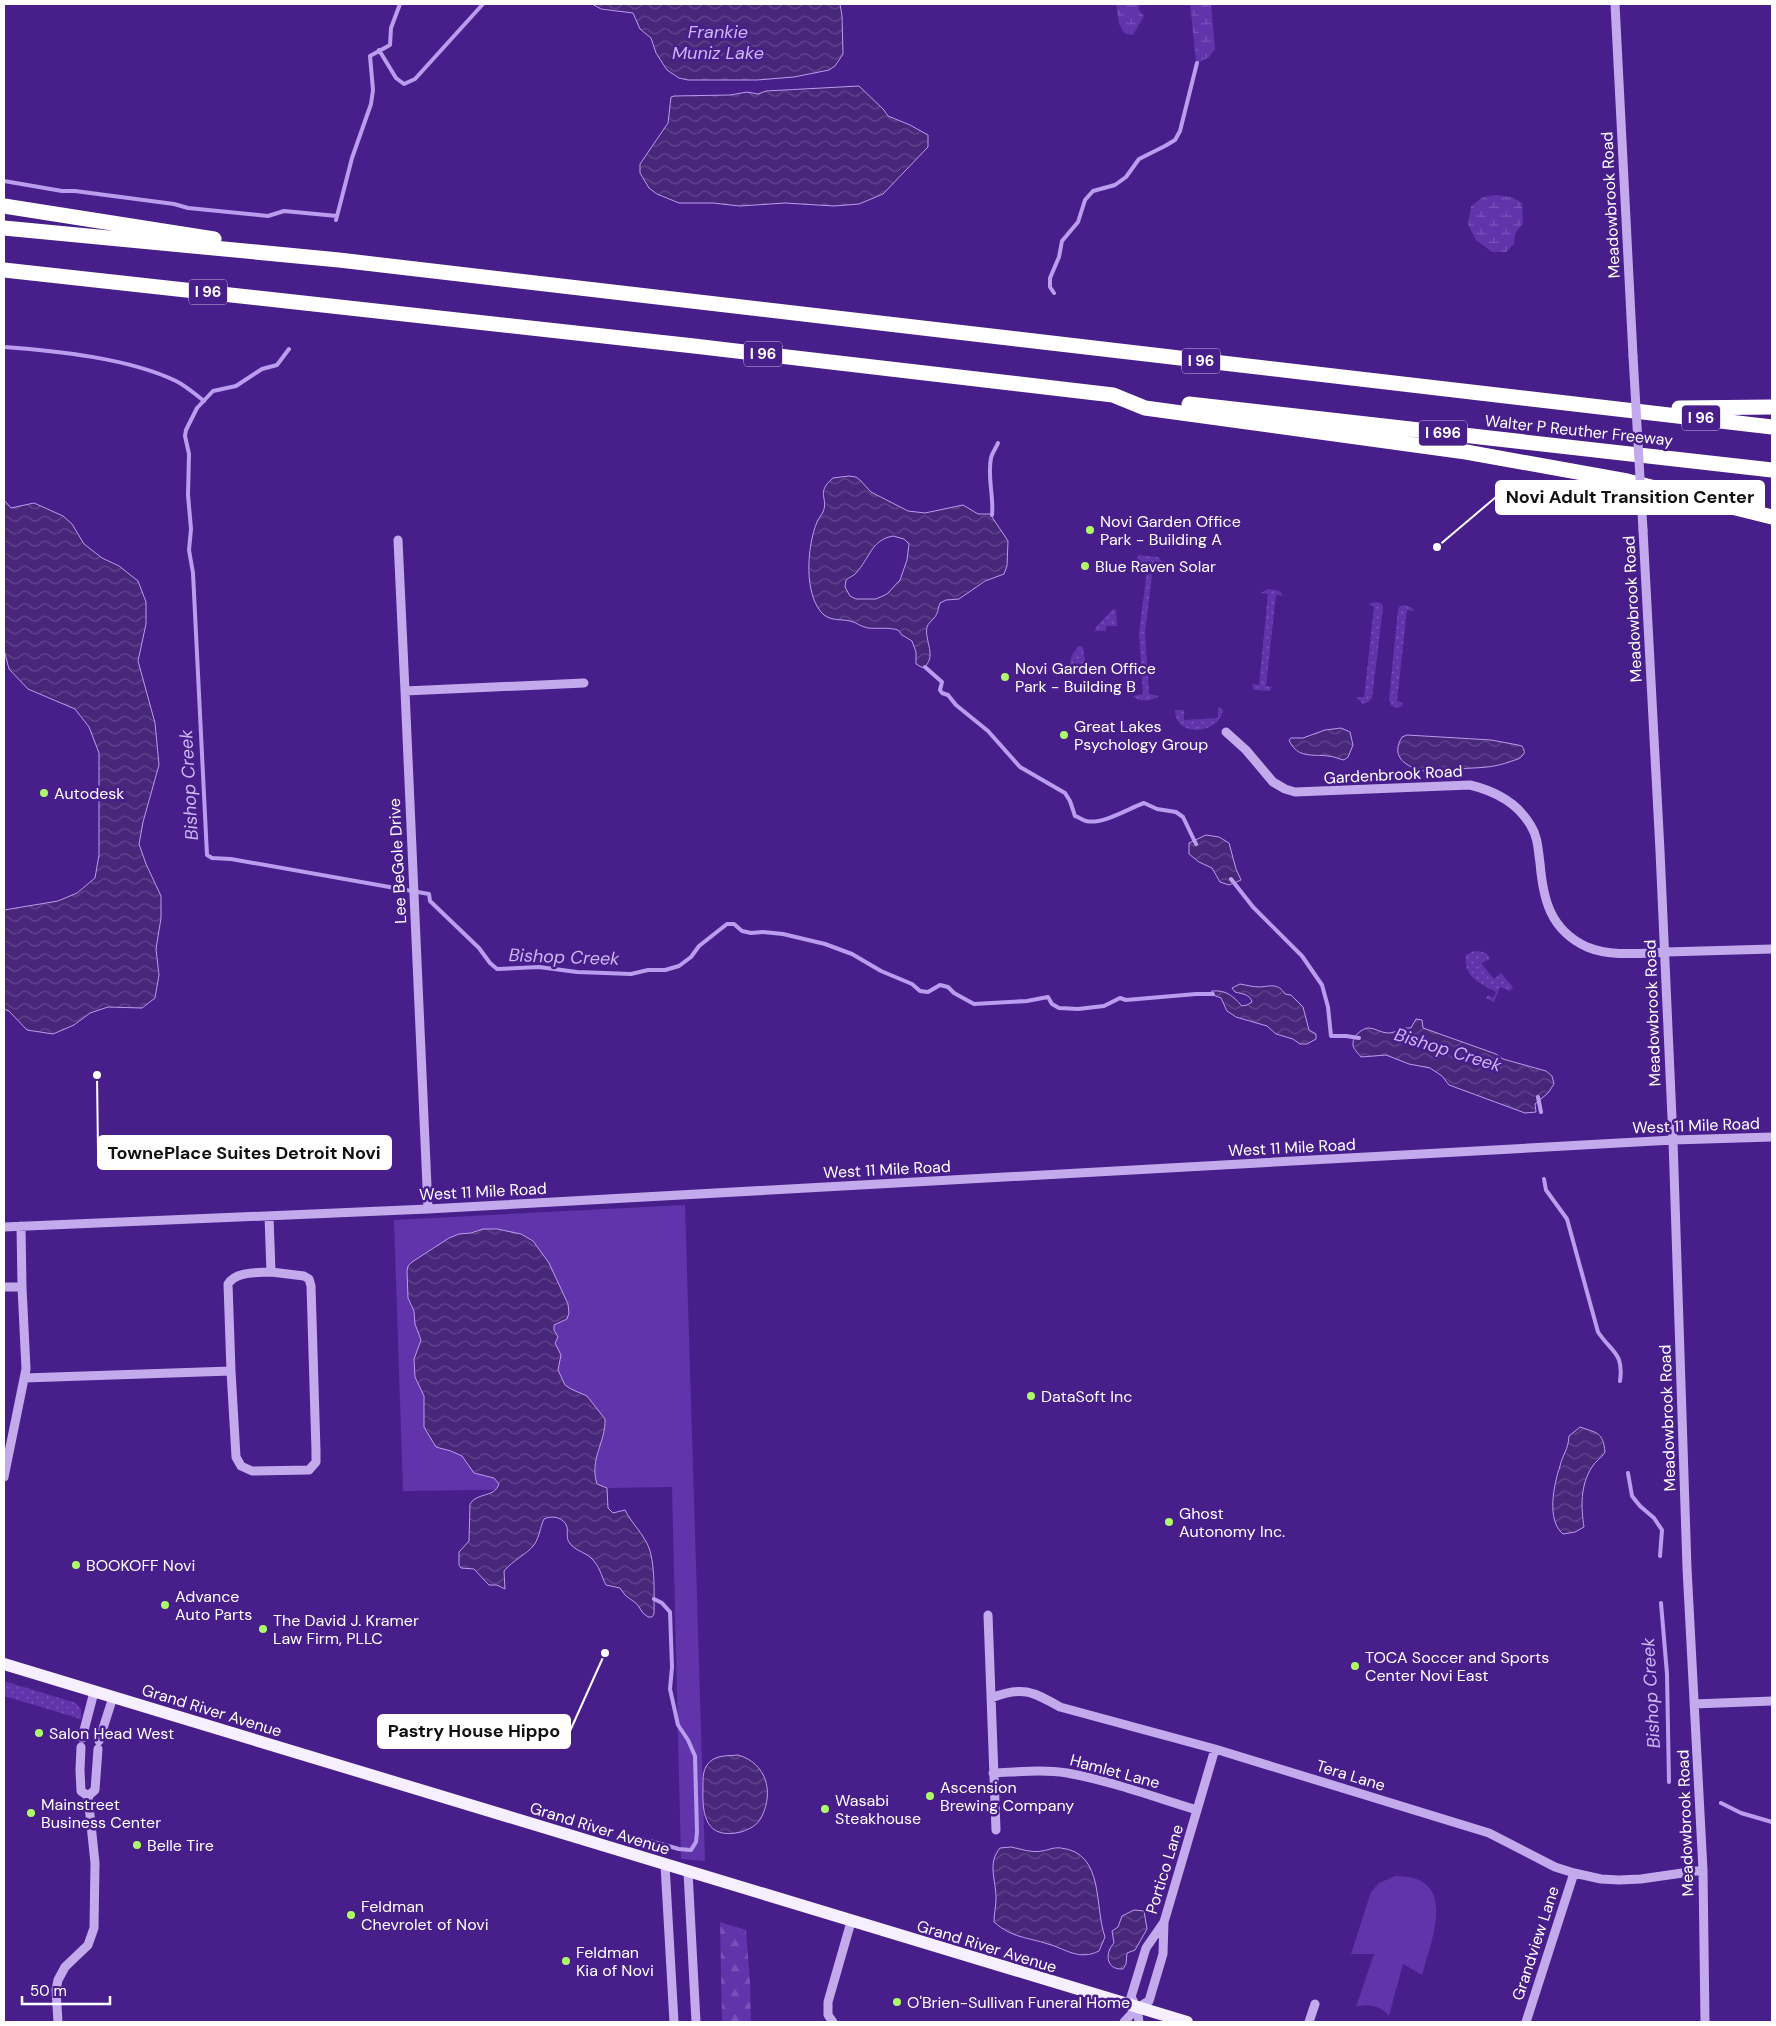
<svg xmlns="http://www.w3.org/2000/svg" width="1776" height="2026" viewBox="0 0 1776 2026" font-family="'DM Sans',sans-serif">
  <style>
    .grass { fill: url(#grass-dots) }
    .forest { fill: url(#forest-firs) }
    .wetland { fill: url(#wetland-marsh) }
    .green { fill: #6134ab }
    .water { fill: url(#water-waves); stroke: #ba9dee; fill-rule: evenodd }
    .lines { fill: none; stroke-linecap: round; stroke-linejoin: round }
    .stream { stroke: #ba9dee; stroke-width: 4 }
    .minor { stroke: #c3aaec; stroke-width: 9 }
    .major { stroke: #f6efff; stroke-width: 12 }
    .highway { stroke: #fff; stroke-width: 15 }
    .minor-bridge { stroke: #c3aaec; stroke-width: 9 }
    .poi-dot { fill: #adfb69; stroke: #481e8b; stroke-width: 2 }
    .labels { text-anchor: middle; stroke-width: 5; stroke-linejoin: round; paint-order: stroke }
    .shield { fill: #481e8b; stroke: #c8bcdc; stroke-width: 1 }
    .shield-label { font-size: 15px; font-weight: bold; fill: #fff }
    .street-label { font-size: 16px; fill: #fff; stroke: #481e8b }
    .poi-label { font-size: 16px; fill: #fff; stroke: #481e8b; text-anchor: start }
    .water-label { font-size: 18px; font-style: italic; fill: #ccb6f3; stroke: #481e8b }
    .leader { fill: none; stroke: #fff; stroke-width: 2 }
    .callout-dot { fill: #fff; stroke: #481e8b; stroke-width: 2 }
    .callout { fill: #fff; stroke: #fff; stroke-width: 2 }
    .callout-label { font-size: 18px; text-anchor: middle; font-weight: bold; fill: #111 }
  </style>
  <defs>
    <pattern id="grass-dots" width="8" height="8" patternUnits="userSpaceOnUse" patternTransform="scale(1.25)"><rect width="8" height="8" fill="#6134ab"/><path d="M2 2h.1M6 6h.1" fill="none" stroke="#7952b8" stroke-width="1.8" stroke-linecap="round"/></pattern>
    <pattern id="forest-firs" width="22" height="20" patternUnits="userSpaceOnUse" patternTransform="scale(1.25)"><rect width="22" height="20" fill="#6134ab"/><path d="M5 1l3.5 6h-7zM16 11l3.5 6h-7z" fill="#7952b8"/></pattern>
    <pattern id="wetland-marsh" width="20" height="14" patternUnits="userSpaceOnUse" patternTransform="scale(1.25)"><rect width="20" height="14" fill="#6134ab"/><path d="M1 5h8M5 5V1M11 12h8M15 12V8" fill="none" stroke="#7952b8"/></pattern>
    <pattern id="water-waves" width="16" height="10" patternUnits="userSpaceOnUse" patternTransform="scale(1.25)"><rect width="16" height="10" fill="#48277a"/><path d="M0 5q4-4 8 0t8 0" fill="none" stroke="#63478e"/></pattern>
  </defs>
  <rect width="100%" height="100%" fill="#481e8b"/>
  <path class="grass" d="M 1138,555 L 1158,557 L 1164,563 L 1162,568 L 1153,567 L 1145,633 L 1149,694 L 1159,696 C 1153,701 1139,703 1133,696 L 1143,694 L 1139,633 L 1147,571 L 1136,569 Z
    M 1268,589 L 1280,591 L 1283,596 L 1276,595 L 1266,686 L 1272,687 L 1270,691 L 1254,690 L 1252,684 L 1259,685 L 1268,594 L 1261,593 Z
    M 1377,602 L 1382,604 L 1383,607 L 1372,698 L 1368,702 L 1363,704 L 1357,698 L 1358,697 L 1364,697 L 1374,607 L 1368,604 Z
    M 1405,605 L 1412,608 L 1414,611 L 1407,610 L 1397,701 L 1403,703 L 1402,706 L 1396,708 L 1391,705 L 1389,700 L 1398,609 L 1400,606 Z
    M 1113,609 L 1116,610 L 1117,626 L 1106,626 L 1106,631 L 1095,631 L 1096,627 Z
    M 1079,646 L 1083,647 L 1086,669 L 1081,674 L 1074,671 C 1067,661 1072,654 1079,646 Z
    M 1220,707 L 1223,710 C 1219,735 1175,738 1175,710 L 1184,710 L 1184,720 L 1218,718 L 1218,708 Z
    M 1474,951 C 1481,952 1488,951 1490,959 L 1481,963 L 1494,979 L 1501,973 L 1513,987 L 1510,991 L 1500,987 L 1494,1002 L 1486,998 L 1488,995 L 1493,998 L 1496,992 C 1479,983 1463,977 1466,955 Z
    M 4,1681 L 76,1703 L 81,1709 L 81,1719 L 4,1696 Z"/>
  <path class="forest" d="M 720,1922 L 746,1930 L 750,1983 L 751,2022 L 722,2022 Z"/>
  <path class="wetland" d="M 1116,4 L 1139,5 L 1139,10 L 1144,16 L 1133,35 L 1125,34 L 1119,24 Z
    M 1190,4 L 1211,4 L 1215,49 L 1209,57 L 1198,63 L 1196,61 Z
    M 1496,195 L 1512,197 L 1522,203 L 1523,223 L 1515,234 L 1514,244 L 1506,252 L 1492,252 L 1476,240 L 1468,225 L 1471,206 L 1483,197 Z"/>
  <path class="green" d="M 685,1205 L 705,1861 L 681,1859 L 672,1487 L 403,1491 L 394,1220 Z
    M 1395,1876 C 1459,1875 1432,1938 1422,1975 L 1403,1964 L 1389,2016 C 1381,2006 1368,2003 1356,2007 L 1374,1954 L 1351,1954 L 1371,1892 L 1379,1883 Z"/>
  <path class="water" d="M 592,4 L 840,4 L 842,16 L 843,54 L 835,66 L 829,70 L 794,77 L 757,80 L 688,80 L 679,78 L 667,70 L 656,53 L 651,38 L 640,29 L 633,13 L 601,9 Z
    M 859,86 L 884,110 L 888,116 L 910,125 L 928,135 L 928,147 L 883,194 L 859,204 L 834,206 L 785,203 L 740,206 L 713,203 L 679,203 L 657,194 L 649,188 L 640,173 L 640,164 L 668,123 L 671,97 L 674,96 L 730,95 L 747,92 L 758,94 L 766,91 Z
    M 849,476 L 856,477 L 860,480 L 871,492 L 908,511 L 925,513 L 963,505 L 978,514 L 990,514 L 1008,541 L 1007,566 L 1004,574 L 985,581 L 959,599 L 946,600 L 940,603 C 938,608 938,614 934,618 C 932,621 928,623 927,627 C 924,641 938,657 923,668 L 916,664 L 916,652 L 912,641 L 902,635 L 898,630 C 888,627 878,629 868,628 C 861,627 856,622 850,621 C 841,619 832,621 824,615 C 803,596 807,546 817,522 C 818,519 821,516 823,512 C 829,498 815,493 833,478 ZM 893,536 L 904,539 L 909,544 L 907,560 L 900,580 L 887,594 L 876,599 L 856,599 L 850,596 L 845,587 L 846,580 C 849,577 854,576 856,573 C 870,558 871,540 893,536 Z
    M 4,500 L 11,508 L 34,503 L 63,516 L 72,524 L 84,544 L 102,558 L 119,566 L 138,581 L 146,602 L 146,624 L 138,661 L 155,723 L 159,765 L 143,822 L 139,844 L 146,864 L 161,896 L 161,918 L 156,949 L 159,975 L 155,998 L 142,1008 L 108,1007 L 90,1013 L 74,1025 L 53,1034 L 27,1030 L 9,1011 L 4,1009 L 4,910 L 58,901 L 77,893 L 95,878 L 99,855 L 99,753 L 89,727 L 75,709 L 28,689 L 9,669 L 4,650 Z
    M 1341,728 L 1350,732 L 1353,745 L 1348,757 L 1344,760 C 1338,759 1334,756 1328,756 C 1313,754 1297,759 1289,740 L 1291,738 L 1303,738 L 1325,730 Z
    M 1407,735 L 1491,740 L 1518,745 L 1522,746 C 1524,750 1526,753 1522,756 C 1520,759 1515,760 1512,761 C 1490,769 1480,767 1458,769 C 1453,770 1448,772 1443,773 C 1423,773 1385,765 1402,737 Z
    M 1206,835 L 1219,837 L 1229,843 L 1236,869 L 1241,880 L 1229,885 L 1220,882 L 1212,868 L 1199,862 L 1189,854 L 1189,843 Z
    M 1240,984 C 1246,985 1253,987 1260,987 C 1271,986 1278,983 1285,994 L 1291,995 L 1303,1007 L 1309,1030 L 1316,1034 L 1316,1039 L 1307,1044 L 1300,1044 L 1293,1039 L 1276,1034 L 1267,1026 L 1236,1017 L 1227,1011 L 1221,998 L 1210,994 L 1212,991 C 1226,990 1232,995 1242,1006 L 1247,1005 L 1252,1002 C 1250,994 1242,994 1235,992 L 1232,988 Z
    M 1416,1019 L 1422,1020 L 1423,1028 L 1496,1054 L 1503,1059 L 1546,1071 L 1552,1076 L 1554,1084 L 1548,1093 L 1535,1104 L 1536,1112 L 1525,1113 L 1449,1085 L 1442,1076 L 1430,1068 L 1409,1064 L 1386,1055 L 1361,1057 C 1358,1053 1352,1048 1353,1043 C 1353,1036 1362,1028 1369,1028 C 1375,1028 1381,1033 1388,1033 C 1396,1033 1402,1027 1411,1028 Z
    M 483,1229 L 497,1229 L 521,1234 L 533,1241 L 549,1263 L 568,1304 L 569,1313 L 567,1319 L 554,1325 L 554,1330 L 558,1337 L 555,1343 L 561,1355 L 558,1370 L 565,1385 L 571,1389 L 587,1396 L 605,1419 C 606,1442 589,1459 597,1484 L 607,1488 L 608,1508 L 613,1513 L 625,1510 C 631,1522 639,1529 645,1540 C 656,1555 654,1595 654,1614 L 652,1617 L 648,1617 L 643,1613 L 637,1604 L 625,1595 L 620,1588 L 606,1585 C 601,1576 600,1566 591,1558 C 585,1552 573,1550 569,1542 C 566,1538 568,1532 567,1527 C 564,1517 552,1515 544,1519 C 540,1527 540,1536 534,1545 C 526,1555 513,1560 504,1571 L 505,1589 L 497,1585 L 489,1585 L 474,1569 L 461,1568 L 459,1565 L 459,1552 L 469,1541 L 470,1504 C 477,1492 495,1498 499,1484 L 494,1478 L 474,1473 L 462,1456 L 451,1451 L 436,1447 L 424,1427 L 424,1396 L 415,1377 L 414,1359 L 421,1340 L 415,1324 L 414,1311 L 408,1298 L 407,1271 L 408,1266 L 412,1262 L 449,1238 L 459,1234 L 471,1233 Z
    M 1580,1427 C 1597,1433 1603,1432 1605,1452 C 1602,1458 1595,1461 1592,1467 C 1580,1485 1581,1508 1584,1527 L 1575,1532 L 1563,1534 C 1546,1520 1554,1484 1560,1466 C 1563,1453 1568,1451 1569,1436 Z
    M 738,1755 C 766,1763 774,1791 762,1816 C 758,1825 750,1829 741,1832 C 706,1840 702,1816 703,1788 C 703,1778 702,1767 712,1760 C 719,1755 729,1756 738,1755 Z
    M 1011,1847 C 1021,1849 1032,1853 1042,1851 C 1049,1850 1053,1847 1061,1848 C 1105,1853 1094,1907 1105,1937 L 1099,1951 C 1079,1961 1066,1949 1048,1944 C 1027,1937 1012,1938 994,1922 C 994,1914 996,1906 996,1898 C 996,1879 987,1864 1000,1848 Z
    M 1134,1910 L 1144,1911 L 1147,1929 L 1135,1950 L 1127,1953 L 1126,1964 L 1123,1969 C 1105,1970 1105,1952 1114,1943 L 1112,1931 L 1118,1927 L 1122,1916 Z"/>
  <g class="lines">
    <path class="stream" d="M 379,50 L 396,78 L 404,84 L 415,79 L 483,4
      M 4,181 L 62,191 L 75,191 L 174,204 L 188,208 L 268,216 L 284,211 L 337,216
      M 336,220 L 352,158 L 371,104 L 373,90 L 370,56 L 390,45 L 391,28 L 400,4
      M 1054,293 L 1050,287 L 1050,278 L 1059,257 L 1062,241 L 1078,222 L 1085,200 L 1093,191 L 1115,185 L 1126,177 L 1139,159 L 1165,146 L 1175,140 L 1180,131 L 1197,63
      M 4,347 C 57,351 128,358 176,381 C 186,386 195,394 204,401
      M 289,349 L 277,365 L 262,369 L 236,386 L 213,391 L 197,408 L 186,430 L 185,436 L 189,454 L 188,495 L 191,529 L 189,550 L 193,573 L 207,855 L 212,858 L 231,859 L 429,894 L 430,901 L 479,948 L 490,963 L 497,969 L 539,967 L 577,972 L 631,974 L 648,970 L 665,970 L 679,966 L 691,957 L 699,946 L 727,924 L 734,924 L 742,931 L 751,933 L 763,932 L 783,934 L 825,944 L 852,954 L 881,971 L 912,984 L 920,991 L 928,992 L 940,985 L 948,987 L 954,993 L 974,1004 L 1027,1001 L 1048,997 L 1052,1004 L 1059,1008 L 1078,1009 L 1104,1006 L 1120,998 L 1126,1000 L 1196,994 L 1213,994
      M 992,515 C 994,496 987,477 991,458 C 992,453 996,448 998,443
      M 925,667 L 942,682 L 940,690 L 942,693 L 948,695 L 956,705 L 988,731 L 1020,767 L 1065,793 L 1070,801 L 1075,816 C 1079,817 1082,820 1086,821 C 1103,825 1129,808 1144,803 L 1157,809 L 1176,812 L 1183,817 L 1196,844
      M 1231,879 L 1253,907 L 1302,956 L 1322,985 L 1328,1007 L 1331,1036 L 1346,1036 L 1359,1038
      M 1538,1097 L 1541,1112
      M 1544,1179 L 1546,1190 L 1567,1219 L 1598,1332 C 1612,1353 1624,1353 1620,1381
      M 1628,1473 L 1632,1496 L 1640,1506 L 1654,1518 L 1662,1530 L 1660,1556
      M 1661,1603 L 1667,1674 L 1669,1782
      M 1721,1803 L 1741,1813 L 1772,1822
      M 639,1838 L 679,1849 L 691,1850 L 696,1842 L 697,1832 L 695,1756 L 688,1740 L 678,1725 L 670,1689 L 672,1667 L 670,1612 L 662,1603 L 654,1599"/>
    <path class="minor" d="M 1615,4 L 1633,356
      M 1643,530 L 1660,851 L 1673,1140 L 1687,1568 L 1703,1870 L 1705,2022
      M 398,540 L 405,691
      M 1226,732 L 1246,750 L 1273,782 L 1285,789 L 1295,792 L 1470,785 C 1495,791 1518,803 1531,826 C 1538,837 1538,850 1540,863 C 1543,899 1550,930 1587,947 C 1611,957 1641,953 1666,952 C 1701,951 1737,950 1772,949
      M 428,1209 L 405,691 L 584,683
      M 21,1226 L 22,1287
      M 4,1227 L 428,1209 L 1673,1140 L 1772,1137
      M 4,1287 L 22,1287 L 26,1369 L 4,1477
      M 231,1371 L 236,1457 L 241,1466 L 252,1471 L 309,1470 L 316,1462 L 316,1451 L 311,1286 L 309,1279 L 304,1276 L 271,1272
      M 24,1378 L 231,1371 L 228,1284 C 236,1271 257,1273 271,1272 L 269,1216
      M 988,1615 L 996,1830
      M 991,1698 C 1022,1686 1032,1691 1060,1707 L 1215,1749 L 1489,1833 L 1555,1867 L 1574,1873 L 1601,1879 L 1619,1880 L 1641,1879 L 1703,1870
      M 1694,1704 L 1772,1701
      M 82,1738 L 94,1692
      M 99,1741 L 113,1697
      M 993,1773 C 1018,1772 1043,1769 1067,1773 C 1111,1781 1154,1797 1197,1810
      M 88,1796 L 95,1790 L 98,1749
      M 665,1865 L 674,2022
      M 688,1872 L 696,2022
      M 1164,1922 L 1163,1954 L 1149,2001 L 1137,2008 L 1131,1997 L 1146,1948 L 1164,1922 L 1215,1749
      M 58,2022 L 56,1990 L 58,1980 L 65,1967 L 88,1945 L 94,1928 L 95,1863 L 88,1796 L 81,1791 L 80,1770 L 81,1747
      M 833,2022 L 828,2015 L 828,2002 L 851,1922
      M 1124,2022 L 1137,2008 L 1139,2022
      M 1309,2022 L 1315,2004
      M 1526,2022 L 1574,1873"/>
    <path class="major" d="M 4,1664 L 1187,2022"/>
    <path class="highway" d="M 4,206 L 214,239
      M 4,228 L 339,260 L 1772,427
      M 4,270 L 694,346 L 1113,395 L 1145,408 L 1466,452 L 1627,481 L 1772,517
      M 1189,404 L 1772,470
      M 1679,408 L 1772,407"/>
    <path class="minor-bridge" d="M 1633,356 L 1643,530"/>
  </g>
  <g class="poi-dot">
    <circle cx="1090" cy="530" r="5"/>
    <circle cx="1085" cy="566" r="5"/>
    <circle cx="1005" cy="677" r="5"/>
    <circle cx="1064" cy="735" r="5"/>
    <circle cx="44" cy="793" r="5"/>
    <circle cx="1031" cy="1396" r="5"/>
    <circle cx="1169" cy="1522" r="5"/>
    <circle cx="76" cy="1565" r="5"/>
    <circle cx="165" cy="1605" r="5"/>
    <circle cx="263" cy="1629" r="5"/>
    <circle cx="1355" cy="1666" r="5"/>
    <circle cx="39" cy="1733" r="5"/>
    <circle cx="930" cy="1796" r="5"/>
    <circle cx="825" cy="1809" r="5"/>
    <circle cx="31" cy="1813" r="5"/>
    <circle cx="137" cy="1845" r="5"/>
    <circle cx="351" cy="1915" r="5"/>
    <circle cx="566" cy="1961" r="5"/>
    <circle cx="897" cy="2002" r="5"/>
  </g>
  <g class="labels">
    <g class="shield">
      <rect x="189" y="279.5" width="38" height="25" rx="4"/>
      <rect x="744" y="341.5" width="38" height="25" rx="4"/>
      <rect x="1182" y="348.5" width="38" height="25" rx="4"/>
      <rect x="1682" y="405.5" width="38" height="25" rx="4"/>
      <rect x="1419" y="420.5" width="48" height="25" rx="4"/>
    </g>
    <g class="shield-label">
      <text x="208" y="297">I 96</text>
      <text x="763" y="359">I 96</text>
      <text x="1201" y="366">I 96</text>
      <text x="1701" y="423">I 96</text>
      <text x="1443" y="438">I 696</text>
    </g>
    <g class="street-label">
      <text transform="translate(1610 205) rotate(-93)" y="6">Meadowbrook Road</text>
      <text transform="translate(1579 430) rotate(6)" y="6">Walter P Reuther Freeway</text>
      <text transform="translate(1632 609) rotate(-93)" y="6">Meadowbrook Road</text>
      <text transform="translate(1393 774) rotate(-3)" y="6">Gardenbrook Road</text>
      <text transform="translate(397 861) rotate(-93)" y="6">Lee BeGole Drive</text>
      <text transform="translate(1652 1013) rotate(-92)" y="6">Meadowbrook Road</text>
      <text transform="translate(1696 1125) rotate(-2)" y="6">West 11 Mile Road</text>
      <text transform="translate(1292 1147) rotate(-3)" y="6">West 11 Mile Road</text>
      <text transform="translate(887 1169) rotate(-3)" y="6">West 11 Mile Road</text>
      <text transform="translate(483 1191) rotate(-3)" y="6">West 11 Mile Road</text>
      <text transform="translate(1667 1418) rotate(-92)" y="6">Meadowbrook Road</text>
      <text transform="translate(212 1710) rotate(17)" y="6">Grand River Avenue</text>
      <text transform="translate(1115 1771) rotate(15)" y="6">Hamlet Lane</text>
      <text transform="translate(1351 1775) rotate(17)" y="6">Tera Lane</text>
      <text transform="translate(1685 1823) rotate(-92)" y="6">Meadowbrook Road</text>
      <text transform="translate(600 1828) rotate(17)" y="6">Grand River Avenue</text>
      <text transform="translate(1164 1869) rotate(-73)" y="6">Portico Lane</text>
      <text transform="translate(1535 1943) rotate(-72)" y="6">Grandview Lane</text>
      <text transform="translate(987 1946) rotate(17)" y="6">Grand River Avenue</text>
    </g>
    <g class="poi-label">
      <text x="1100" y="527">Novi Garden Office<tspan x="1100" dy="18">Park - Building A</tspan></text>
      <text x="1095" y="572">Blue Raven Solar</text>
      <text x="1015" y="674">Novi Garden Office<tspan x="1015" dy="18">Park - Building B</tspan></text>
      <text x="1074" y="732">Great Lakes<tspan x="1074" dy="18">Psychology Group</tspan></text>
      <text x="54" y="799">Autodesk</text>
      <text x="1041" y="1402">DataSoft Inc</text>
      <text x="1179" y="1519">Ghost<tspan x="1179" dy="18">Autonomy Inc.</tspan></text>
      <text x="86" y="1571">BOOKOFF Novi</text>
      <text x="175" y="1602">Advance<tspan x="175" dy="18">Auto Parts</tspan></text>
      <text x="273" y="1626">The David J. Kramer<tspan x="273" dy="18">Law Firm, PLLC</tspan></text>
      <text x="1365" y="1663">TOCA Soccer and Sports<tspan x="1365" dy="18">Center Novi East</tspan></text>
      <text x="49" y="1739">Salon Head West</text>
      <text x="940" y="1793">Ascension<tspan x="940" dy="18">Brewing Company</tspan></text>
      <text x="835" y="1806">Wasabi<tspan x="835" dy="18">Steakhouse</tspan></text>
      <text x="41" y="1810">Mainstreet<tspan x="41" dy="18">Business Center</tspan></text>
      <text x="147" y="1851">Belle Tire</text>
      <text x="361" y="1912">Feldman<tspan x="361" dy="18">Chevrolet of Novi</tspan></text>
      <text x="576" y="1958">Feldman<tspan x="576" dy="18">Kia of Novi</tspan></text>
      <text x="907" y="2008">O'Brien-Sullivan Funeral Home</text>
    </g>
    <g class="water-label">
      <text x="718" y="38">Frankie<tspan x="718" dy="21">Muniz Lake</tspan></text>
      <text transform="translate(189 785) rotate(-93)" y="6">Bishop Creek</text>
      <text transform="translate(564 957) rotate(2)" y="6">Bishop Creek</text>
      <text transform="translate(1448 1050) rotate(17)" y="6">Bishop Creek</text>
      <text transform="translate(1651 1693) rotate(-93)" y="6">Bishop Creek</text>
    </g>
  </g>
  <path class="leader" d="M1437 547L1496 497M97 1075L98 1152M605 1653L570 1731"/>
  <g class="callout-dot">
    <circle cx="1437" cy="547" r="5"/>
    <circle cx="97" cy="1075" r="5"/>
    <circle cx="605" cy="1653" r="5"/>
  </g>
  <g class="callout">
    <rect x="1496" y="481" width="268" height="33" rx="5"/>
    <rect x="98" y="1136" width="293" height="33" rx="5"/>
    <rect x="378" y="1715" width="192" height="33" rx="5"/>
  </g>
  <g class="callout-label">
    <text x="1630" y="503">Novi Adult Transition Center</text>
    <text x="244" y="1159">TownePlace Suites Detroit Novi</text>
    <text x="474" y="1737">Pastry House Hippo</text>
  </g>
  <rect width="1776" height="2026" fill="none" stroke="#ffffff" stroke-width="10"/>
  <path d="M22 1996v8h88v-8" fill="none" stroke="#ffffff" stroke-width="2.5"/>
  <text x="30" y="1996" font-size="15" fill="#ffffff" stroke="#481e8b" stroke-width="4" paint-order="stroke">50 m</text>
</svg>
